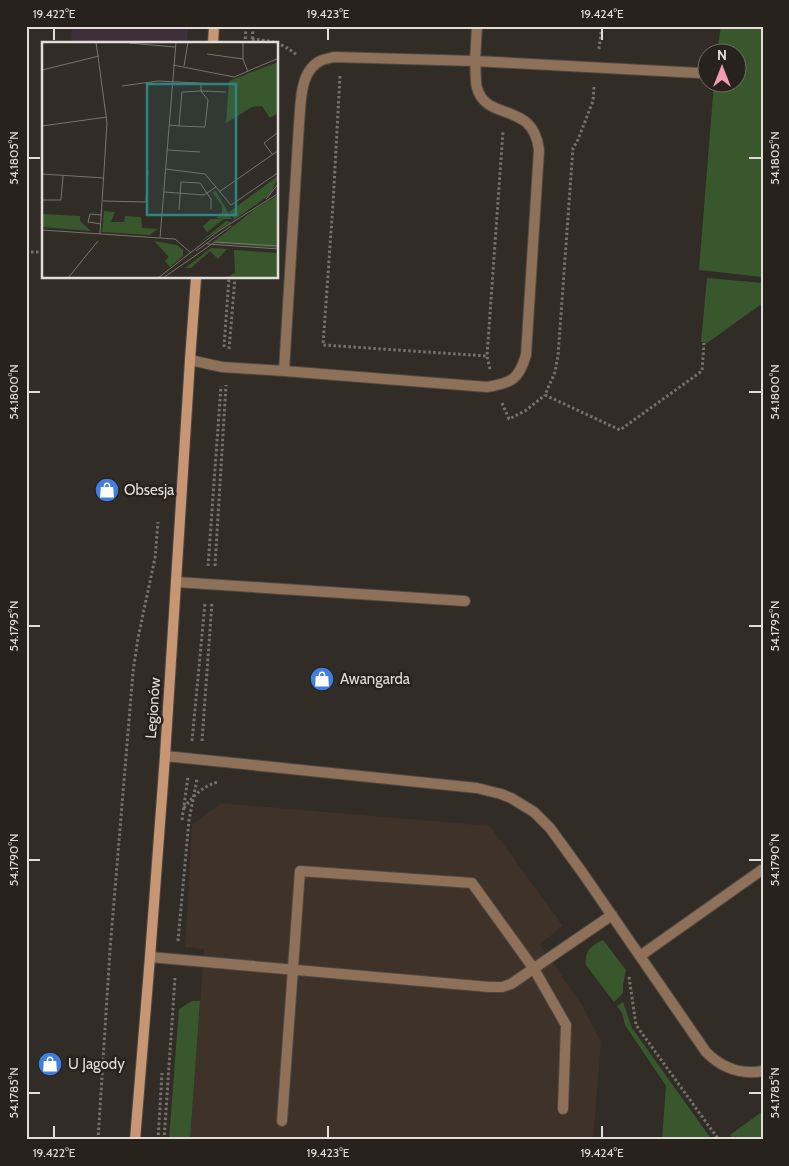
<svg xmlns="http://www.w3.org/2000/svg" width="789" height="1166" viewBox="0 0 789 1166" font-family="Cabin,sans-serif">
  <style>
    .built { fill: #3e3229 }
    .education { fill: #3f2f3a }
    .green { fill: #39572d }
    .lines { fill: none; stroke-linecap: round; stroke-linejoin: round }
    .lane-casing { stroke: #4e4844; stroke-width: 12 }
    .secondary-casing { stroke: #4e4844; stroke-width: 12 }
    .path { stroke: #78726e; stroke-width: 3; stroke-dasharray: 2.5 2.5; stroke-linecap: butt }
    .lane { stroke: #8f715a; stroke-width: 10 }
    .secondary { stroke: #c79672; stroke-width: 10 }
    .ticks { fill: none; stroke: #e2ddda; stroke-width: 2 }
    .labels { text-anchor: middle; stroke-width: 5; stroke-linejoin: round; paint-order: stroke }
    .poi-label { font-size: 15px; fill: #e2ddda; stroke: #28221d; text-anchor: start }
    .street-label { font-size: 15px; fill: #e2ddda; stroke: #28221d }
    .inset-road { fill: none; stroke: #78736f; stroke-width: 1 }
    .view { fill: #2f857e; fill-opacity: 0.15; stroke: #2f857e; stroke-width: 2.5 }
    .inset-edge { fill: none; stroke: #e2ddda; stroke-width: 2.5 }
    .neatline { fill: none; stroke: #e2ddda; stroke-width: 2 }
    .ticks-label { font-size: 12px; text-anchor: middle; fill: #e2ddda }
  </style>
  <rect width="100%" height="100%" fill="#322c27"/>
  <path class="built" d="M 221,803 L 490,826 L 563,926 L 540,944 L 583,1007 L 601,1042 L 593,1140 L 190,1140 L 204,949 L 185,947 L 192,825 Z"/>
  <path class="education" d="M 72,26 L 188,26 L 187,44 L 71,44 Z"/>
  <path class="green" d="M 721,26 L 763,26 L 763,277 L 699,270 L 714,83 L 736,82 L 736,52 L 717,52 Z
    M 707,278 L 763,283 L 763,303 L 707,343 L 701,342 Z
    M 603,940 L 626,970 L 623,984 L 623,993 L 614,1002 L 586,965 C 584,951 592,945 603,940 Z
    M 192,1001 L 200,1001 L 190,1140 L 169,1140 L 179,1009 Z
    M 623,1002 L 632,1028 L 712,1140 L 662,1140 L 666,1086 L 625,1025 L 622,1013 L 617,1006 Z
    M 763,1111 L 763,1140 L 735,1140 L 730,1135 Z"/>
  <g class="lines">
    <g class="lane-casing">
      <path id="lane" d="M 477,26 L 475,61 L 699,73
        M 190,360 L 222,367 L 284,371 L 299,124 C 301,103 299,70 322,60 C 326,59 330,58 334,57 L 475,61 C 476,70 475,80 477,88 C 487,123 533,100 539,150 L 526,355 C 519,379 512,383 487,387 L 284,371
        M 176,582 L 465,601
        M 165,756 L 477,788 L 501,794 L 511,798 L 534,812 L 550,828 L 582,872 L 706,1052 C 722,1068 741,1075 763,1071
        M 640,956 L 763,869
        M 150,957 L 489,987 L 502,987 L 511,984 L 612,915
        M 282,1121 L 300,871 L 472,883 L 534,969 L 566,1025 L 563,1109"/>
    </g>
    <g class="secondary-casing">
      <path id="secondary" d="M 213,44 L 214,26
        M 135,1140 L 150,957 L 165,756 L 190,360 L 196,278"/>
    </g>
    <path class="path" d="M 252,39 C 273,41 280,42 297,55
      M 245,44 L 246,26
      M 252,44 L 253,26
      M 599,49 L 601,32
      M 340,76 L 333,204 L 323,345 L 487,356
      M 594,87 L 593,101 L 577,142 L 573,148 L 558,356 L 555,372 L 545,395 L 620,430 L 702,371 L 704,343
      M 26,252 L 44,252
      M 224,347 L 229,278
      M 229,349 L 235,278
      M 490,369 L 487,356 L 503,131
      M 502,403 L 509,419 L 525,411 L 545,395
      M 208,566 L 221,386
      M 215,566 L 226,385
      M 192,741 L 205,603
      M 202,741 L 212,602
      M 184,808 C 193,796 203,786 218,782
      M 182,820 L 188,777
      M 178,941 L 189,820 L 197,779
      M 629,977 L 636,1025 L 719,1140
      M 98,1140 L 110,950 L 133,672 L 138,638 L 155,558 L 158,522
      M 158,1140 L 162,1073
      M 164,1140 L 175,978"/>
    <use href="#lane" class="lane"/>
    <use href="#secondary" class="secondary"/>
  </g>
  <path class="ticks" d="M 54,28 L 54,40M 328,28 L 328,40M 602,28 L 602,40M 28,158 L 40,158M 749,158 L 762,158M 28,392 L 40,392M 749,392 L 762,392M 28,626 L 40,626M 749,626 L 762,626M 28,860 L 40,860M 749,860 L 762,860M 28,1093 L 40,1093M 749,1093 L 762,1093M 54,1126 L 54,1138M 328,1126 L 328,1138M 602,1126 L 602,1138"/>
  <defs>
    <g id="shop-disc" transform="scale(1.25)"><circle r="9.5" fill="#3f7fe0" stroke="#28221d"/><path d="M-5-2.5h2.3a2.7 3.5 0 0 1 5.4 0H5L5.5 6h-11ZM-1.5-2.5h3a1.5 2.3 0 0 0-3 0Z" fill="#fff"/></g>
  </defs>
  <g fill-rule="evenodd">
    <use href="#shop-disc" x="107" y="490"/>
    <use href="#shop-disc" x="322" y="679"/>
    <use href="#shop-disc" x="50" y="1064"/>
  </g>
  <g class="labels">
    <g class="poi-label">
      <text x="124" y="495">Obsesja</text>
      <text x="340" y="684">Awangarda</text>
      <text x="68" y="1069">U Jagody</text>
    </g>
    <g class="street-label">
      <text transform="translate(153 708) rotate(-86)" y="5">Legionów</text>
    </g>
  </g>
  <g transform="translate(42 42)">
    <rect width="236" height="236" fill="#322c27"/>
    <path d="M 236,20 L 236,71 L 228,76 L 220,64 L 210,65 L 184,81 L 187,39 ZM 236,134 L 229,152 L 189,180 L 157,201 L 184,179 L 189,180 L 192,177 L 187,170 ZM 173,148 L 190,177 L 182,177 L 165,190 L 161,184 L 169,177 L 181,177 L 174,176 L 180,172 L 180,164 L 171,151 ZM 236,153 L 236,206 L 170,201 L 213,167 ZM 62,169 L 73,170 L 69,180 L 82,180 L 83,174 L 99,175 L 100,186 L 116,187 L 107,193 L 60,190 ZM 0,172 L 38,174 L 38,179 L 49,189 L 0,185 ZM 112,199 L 135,203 L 141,208 L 141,214 L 128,225 L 123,219 L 127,215 ZM 169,206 L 185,207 L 176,217 L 168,209 L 149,226 L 143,226 ZM 192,208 L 236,211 L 236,236 L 183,236 L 193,231 Z" fill="#39572d"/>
    <path class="inset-road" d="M 54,0 L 65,81 L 58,192M 201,0 L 201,17 L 206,30M 87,1 L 133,5M 165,12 L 201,17M 131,23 L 192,35 L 237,16M 142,24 L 146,0M 0,28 L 57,14M 159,42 L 159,49 L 184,50M 80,44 L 116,39 L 177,42M 127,83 L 137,84 L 140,50 L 159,49 L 166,58 L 163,85 L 137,84M 0,84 L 65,75M 125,108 L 158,110M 230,112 L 222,101 L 235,91M 124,127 L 163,132 L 189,163 L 237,130M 0,132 L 62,136M 122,150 L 162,153 L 174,145M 177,150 L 237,108M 224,157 L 237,141M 0,158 L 19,158 L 21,134M 61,159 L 104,160 L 106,129M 137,168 L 139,140 L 158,141 L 169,157 L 169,167M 59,182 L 46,180 L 48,172 L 60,173M 0,188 L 133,197 L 149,211M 118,196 L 134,0M 165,202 L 237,207M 154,209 L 189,184M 26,236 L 56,199M 116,236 L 175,190 L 237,151M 121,236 L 173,200 L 237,204"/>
    <path class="view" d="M 105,42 L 194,42 L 194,173 L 105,173 Z"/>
    <rect width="236" height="236" class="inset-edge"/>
  </g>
  <rect width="789" height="1166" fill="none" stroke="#28221d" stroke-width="55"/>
  <g transform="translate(722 68)"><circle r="24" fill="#28221d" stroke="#726d69"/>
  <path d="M0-4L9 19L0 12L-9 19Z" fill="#f19ab2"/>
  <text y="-8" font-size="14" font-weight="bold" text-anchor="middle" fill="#e2ddda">N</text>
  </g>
  <rect x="28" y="28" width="734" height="1110" class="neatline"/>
  <g class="ticks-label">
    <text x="54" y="18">19.422°E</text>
    <text x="328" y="18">19.423°E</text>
    <text x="602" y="18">19.424°E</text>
    <text transform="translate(14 158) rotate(-90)" y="4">54.1805°N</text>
    <text transform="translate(775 158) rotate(-90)" y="4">54.1805°N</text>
    <text transform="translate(14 392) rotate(-90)" y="4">54.1800°N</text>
    <text transform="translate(775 392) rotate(-90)" y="4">54.1800°N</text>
    <text transform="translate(14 626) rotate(-90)" y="4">54.1795°N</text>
    <text transform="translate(775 626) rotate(-90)" y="4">54.1795°N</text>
    <text transform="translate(14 860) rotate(-90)" y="4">54.1790°N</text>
    <text transform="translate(775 860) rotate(-90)" y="4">54.1790°N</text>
    <text transform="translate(14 1093) rotate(-90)" y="4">54.1785°N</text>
    <text transform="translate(775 1093) rotate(-90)" y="4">54.1785°N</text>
    <text x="54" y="1157">19.422°E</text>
    <text x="328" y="1157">19.423°E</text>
    <text x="602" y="1157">19.424°E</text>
  </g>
</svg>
